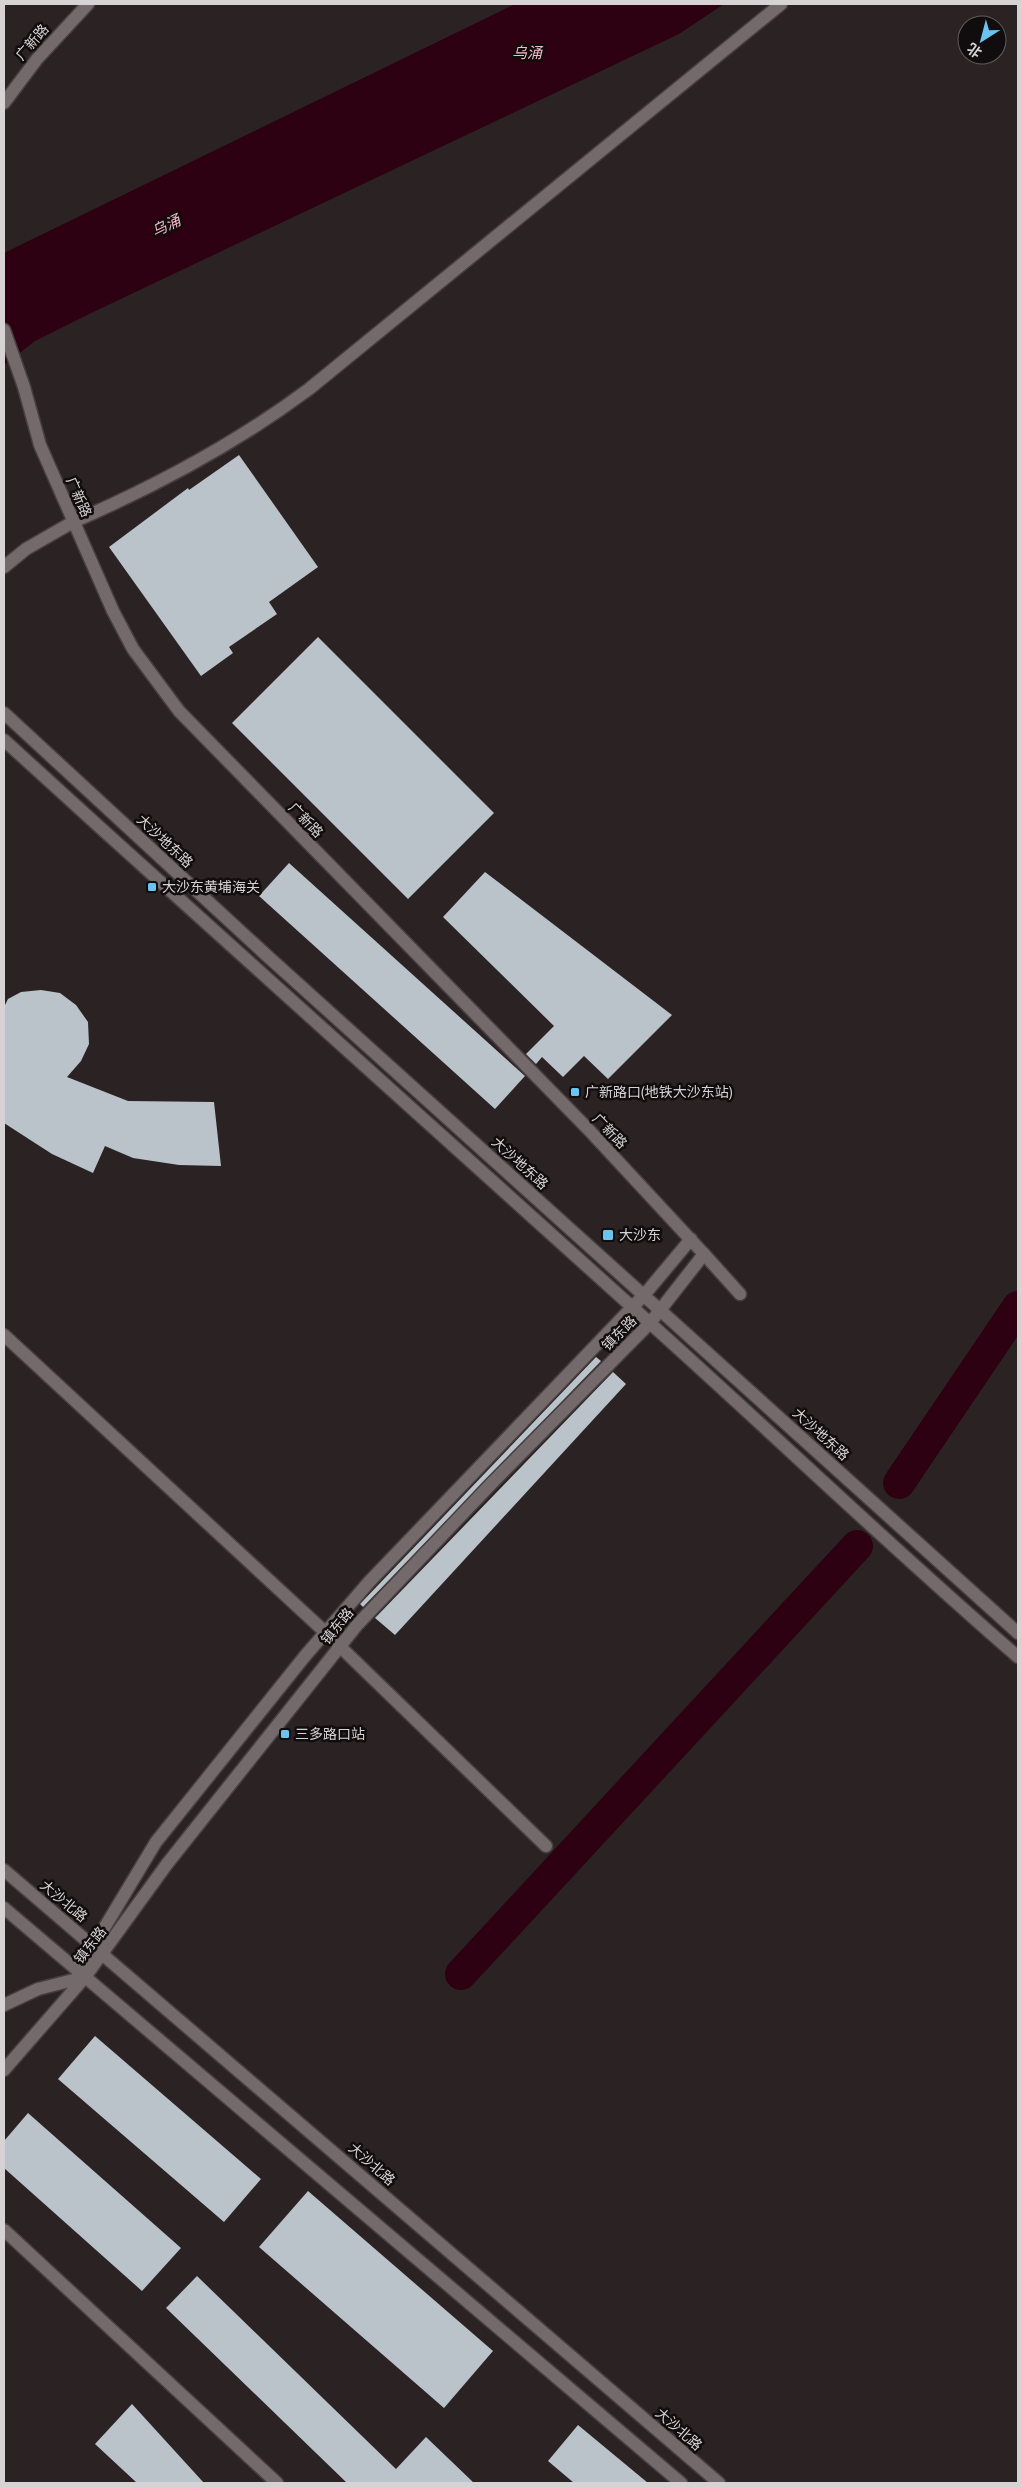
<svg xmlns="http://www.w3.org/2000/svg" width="1022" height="2487" viewBox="0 0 1022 2487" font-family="'Archivo Narrow','Noto Sans SC',sans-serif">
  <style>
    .water { fill: #2d0111 }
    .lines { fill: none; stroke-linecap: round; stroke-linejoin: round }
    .river { stroke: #2d0111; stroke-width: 32 }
    .building { fill: #bac3c9 }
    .street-casing { stroke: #463f40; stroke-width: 15 }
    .secondary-casing { stroke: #463f40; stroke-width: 15 }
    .street { stroke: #746a6c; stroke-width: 12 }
    .secondary { stroke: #746a6c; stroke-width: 12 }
    .poi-dot { fill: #69c4f1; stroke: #110d0e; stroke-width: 2 }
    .labels { text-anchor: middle; stroke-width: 5; stroke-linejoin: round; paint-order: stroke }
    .street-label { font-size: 14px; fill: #d7d2d3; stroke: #110d0e }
    .poi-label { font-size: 14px; fill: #d7d2d3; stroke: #110d0e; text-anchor: start }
    .water-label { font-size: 15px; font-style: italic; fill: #f8bac8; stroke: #110d0e }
  </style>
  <rect width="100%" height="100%" fill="#2b2224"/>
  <path class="water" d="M 515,4 L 724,4 L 679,34 L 87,315 L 35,341 L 4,365 L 4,253 Z"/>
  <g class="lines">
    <path class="river" d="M 899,1483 L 1018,1307
      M 461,1974 L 857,1546"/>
  </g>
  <path class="building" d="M 239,455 L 318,567 L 269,602 L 277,614 L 229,647 L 233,653 L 201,676 L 109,547 L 188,488 L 189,490 Z
    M 318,637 L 494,813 L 408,899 L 232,723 Z
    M 289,863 L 525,1076 L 495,1109 L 259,896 Z
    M 485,872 L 672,1015 L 608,1079 L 584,1056 L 563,1077 L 542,1057 L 536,1064 L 526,1054 L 554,1026 L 443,917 Z
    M 41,990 L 60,993 L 76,1005 L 88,1022 L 89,1044 L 81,1061 L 67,1077 L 128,1101 L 214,1102 L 221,1166 L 179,1165 L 133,1158 L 105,1146 L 93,1173 L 52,1154 L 4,1123 L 4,1007 L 8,999 L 21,992 Z
    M 596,1357 L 601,1361 L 363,1607 L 360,1604 Z
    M 613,1372 L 626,1384 L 395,1635 L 375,1618 Z
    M 95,2036 L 261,2179 L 224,2222 L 58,2079 Z
    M 28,2113 L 181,2248 L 142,2291 L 4,2168 L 4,2141 Z
    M 308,2191 L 493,2351 L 444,2408 L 259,2247 Z
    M 197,2276 L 396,2469 L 426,2437 L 474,2483 L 347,2483 L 166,2308 Z
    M 132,2404 L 204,2483 L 137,2483 L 95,2444 Z
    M 578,2425 L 648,2483 L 574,2483 L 548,2461 Z"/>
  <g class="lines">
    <g class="street-casing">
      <path id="street" d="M 73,522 C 154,487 238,442 309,389 L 781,4
        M 704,1254 L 740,1294
        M 4,1335 L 325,1632 L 546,1846
        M 4,2005 L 38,1989 L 85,1977
        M 4,2070 L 85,1977
        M 4,2230 L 277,2483"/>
    </g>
    <g class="secondary-casing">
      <path id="secondary" d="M 4,103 L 37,59 L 88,4
        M 4,330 L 24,387 L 40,445 L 113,611 L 133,649 L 179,711 L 588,1129 L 704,1254 L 650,1323 L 490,1485 L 357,1625 L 167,1864 L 85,1977
        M 4,567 L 26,549 L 73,522
        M 4,713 L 264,953 L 1018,1633
        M 4,740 C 212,930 422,1118 631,1306 C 761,1422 886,1543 1018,1657
        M 4,1870 L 719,2483
        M 4,1908 L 681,2483
        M 87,1969 L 94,1945 L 156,1842 L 305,1656 L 369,1582 L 645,1294 L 691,1239"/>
    </g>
    <use href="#street" class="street"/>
    <use href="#secondary" class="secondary"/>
  </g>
  <g class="poi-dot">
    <rect x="147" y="882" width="10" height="10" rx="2.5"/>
    <rect x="570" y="1087" width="10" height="10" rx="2.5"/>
    <rect x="602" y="1229" width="12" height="12" rx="2.5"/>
    <rect x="280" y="1729" width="10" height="10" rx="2.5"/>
  </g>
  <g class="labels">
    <g class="street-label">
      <text transform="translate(32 42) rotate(-49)" y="5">广新路</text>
      <text transform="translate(79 497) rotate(66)" y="5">广新路</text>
      <text transform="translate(306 820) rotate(46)" y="5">广新路</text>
      <text transform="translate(165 841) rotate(43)" y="5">大沙地东路</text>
      <text transform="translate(610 1131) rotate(46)" y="5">广新路</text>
      <text transform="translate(520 1163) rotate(42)" y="5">大沙地东路</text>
      <text transform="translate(619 1333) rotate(-45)" y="5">镇东路</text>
      <text transform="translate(821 1434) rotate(42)" y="5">大沙地东路</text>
      <text transform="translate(337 1626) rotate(-51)" y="5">镇东路</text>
      <text transform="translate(64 1901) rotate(40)" y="5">大沙北路</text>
      <text transform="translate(90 1945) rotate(-52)" y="5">镇东路</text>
      <text transform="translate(372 2164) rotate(41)" y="5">大沙北路</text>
      <text transform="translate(679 2429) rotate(41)" y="5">大沙北路</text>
    </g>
    <g class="poi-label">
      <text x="162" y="892">大沙东黄埔海关</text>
      <text x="585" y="1097">广新路口(地铁大沙东站)</text>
      <text x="619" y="1240">大沙东</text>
      <text x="295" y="1739">三多路口站</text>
    </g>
    <g class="water-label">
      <text x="527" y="58">乌涌</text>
      <text transform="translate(166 226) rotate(-26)" y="5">乌涌</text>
    </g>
  </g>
  <rect width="1022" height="2487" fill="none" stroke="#d7d2d3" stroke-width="10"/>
  <g transform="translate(982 40) rotate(216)"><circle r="24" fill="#110d0e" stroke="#605c5d"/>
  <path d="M0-4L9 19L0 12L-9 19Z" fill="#69c4f1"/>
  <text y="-8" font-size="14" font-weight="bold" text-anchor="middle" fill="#d7d2d3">北</text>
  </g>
</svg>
